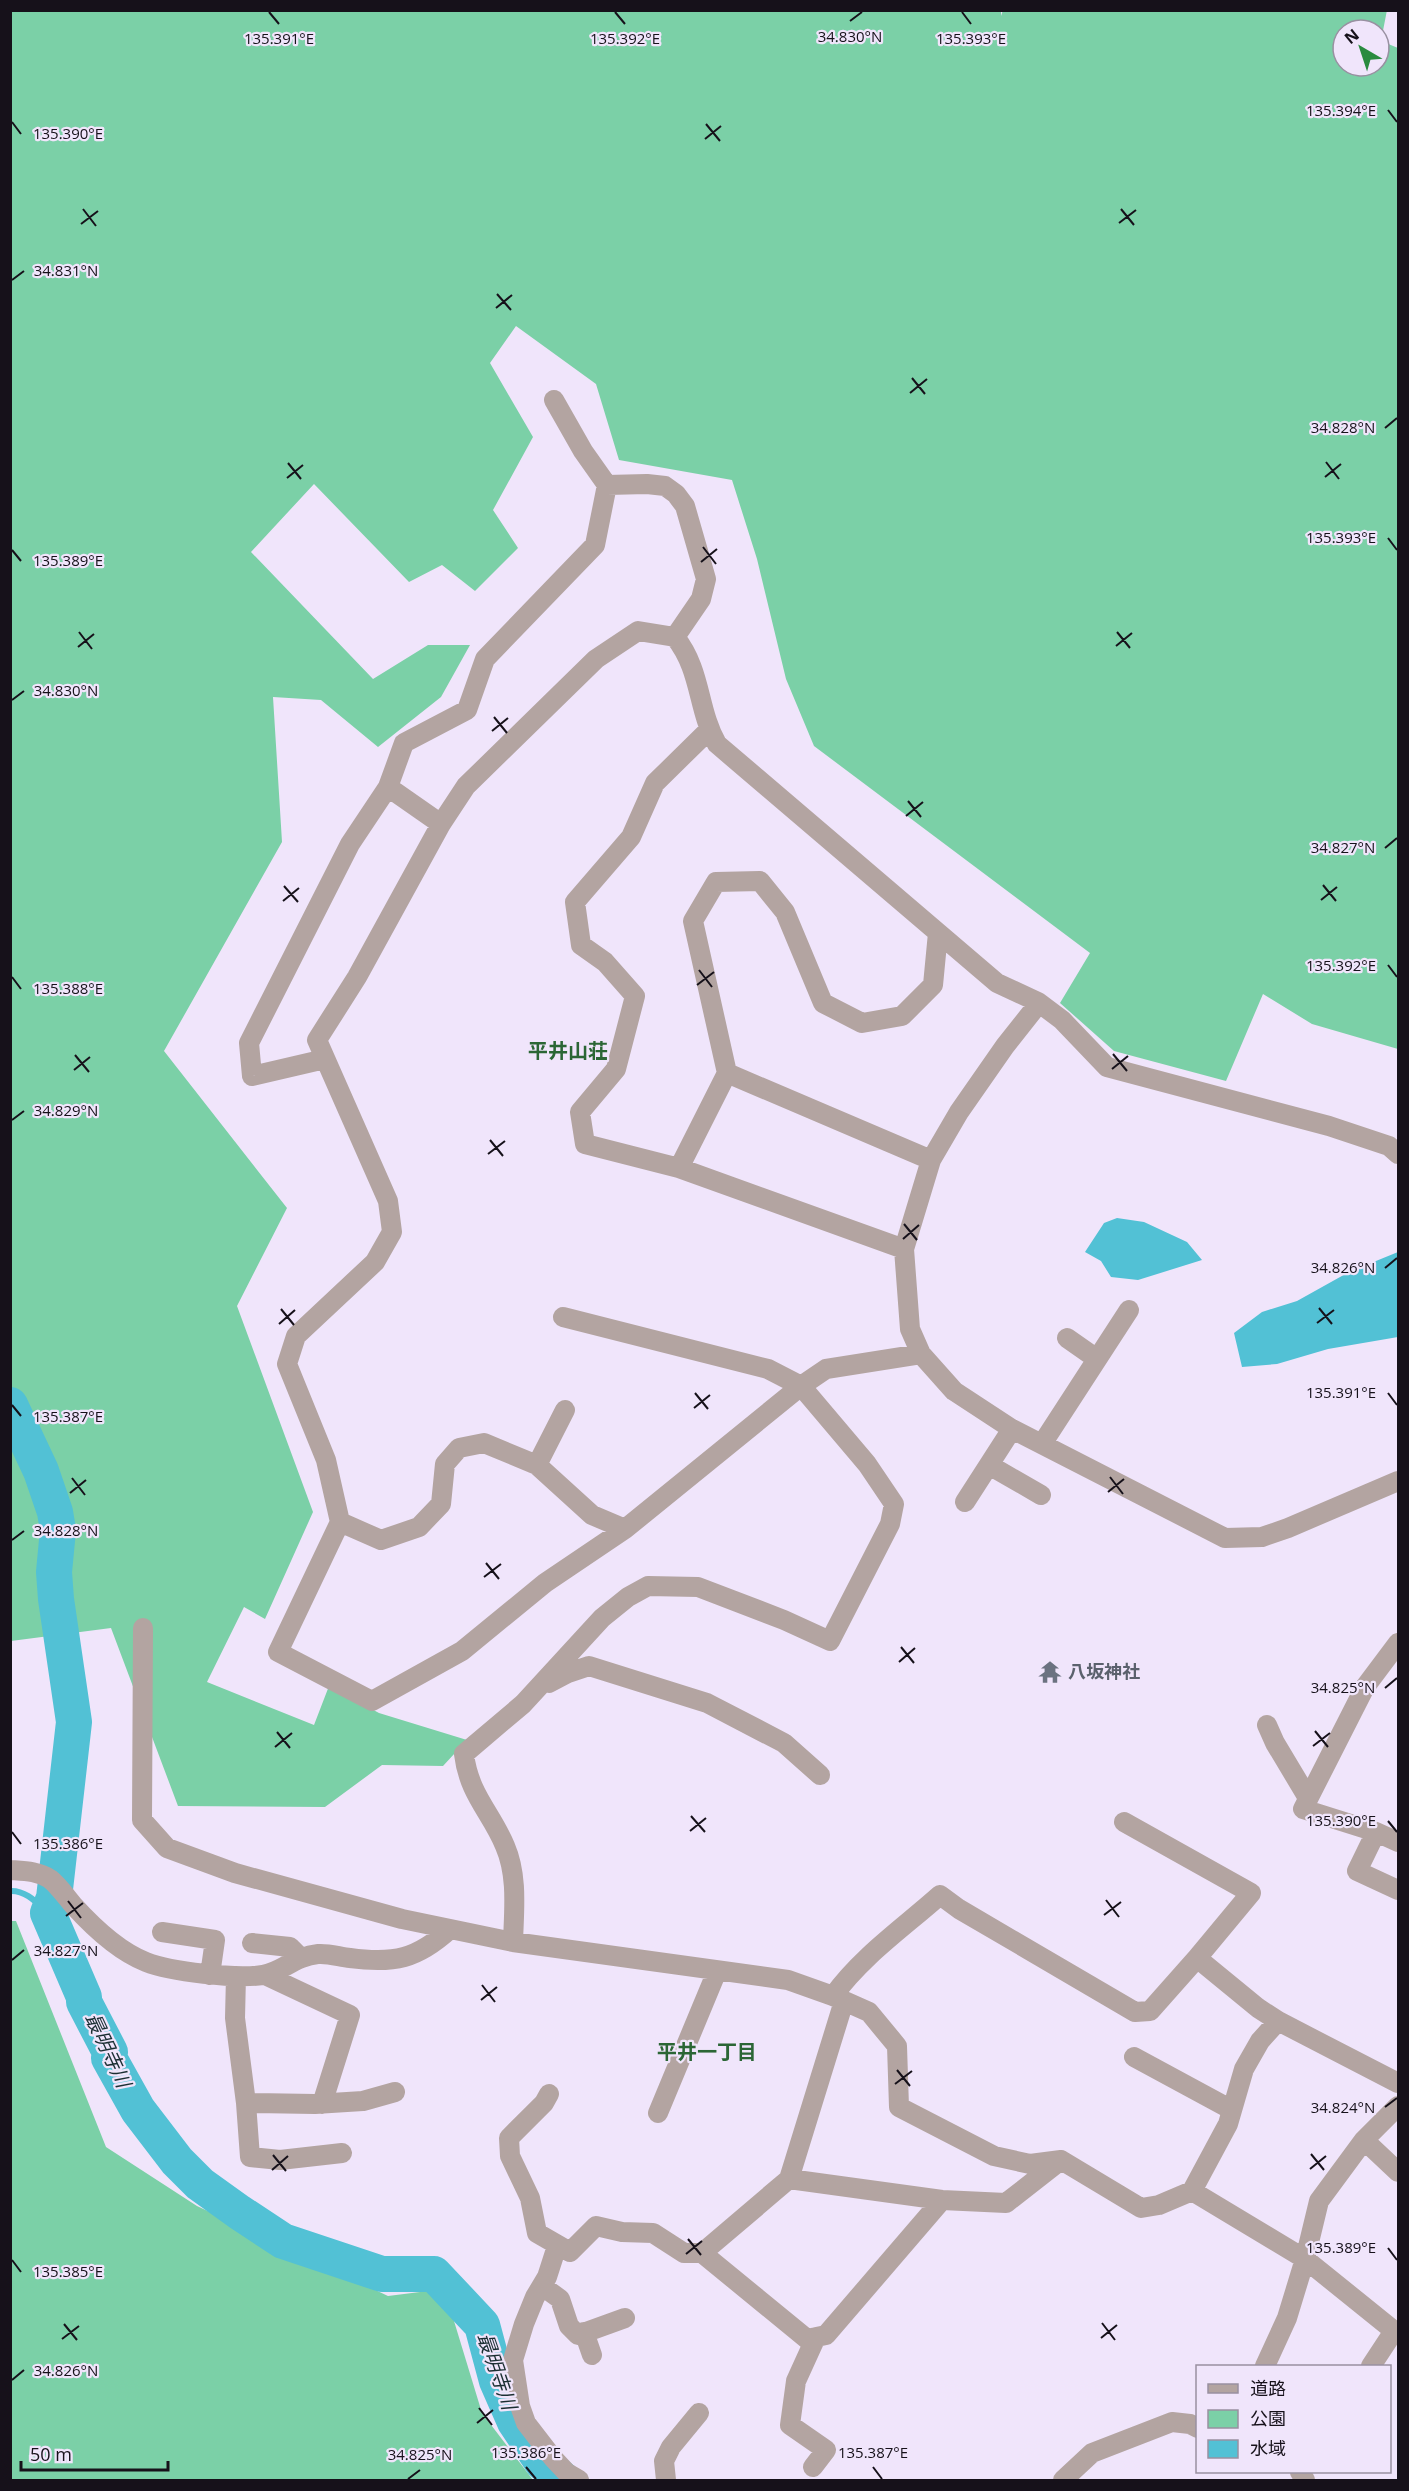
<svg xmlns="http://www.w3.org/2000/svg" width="1409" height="2491" viewBox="0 0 1409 2491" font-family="'Open Sans','Noto Sans JP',sans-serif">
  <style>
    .green { fill: #7bd0a7; fill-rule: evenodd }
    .water { fill: #52c1d5 }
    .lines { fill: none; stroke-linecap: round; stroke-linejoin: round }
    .stream { stroke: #52c1d5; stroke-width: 6 }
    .river { stroke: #52c1d5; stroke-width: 36 }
    .minor { stroke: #b3a4a1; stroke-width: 20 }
    .ticks { fill: none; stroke: #16111a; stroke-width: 2 }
    .labels { text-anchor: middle; stroke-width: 4.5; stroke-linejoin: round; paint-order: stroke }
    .worship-label { font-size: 18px; font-weight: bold; fill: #5b616d; stroke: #f0e5fb; text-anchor: start }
    .neighbourhood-label { font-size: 20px; font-weight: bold; fill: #2b6635; stroke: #f0e5fb }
    .water-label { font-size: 20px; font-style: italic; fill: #1b2f33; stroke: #f0e5fb }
    .ticks-label { font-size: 15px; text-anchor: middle; fill: #16111a; stroke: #f0e5fb; stroke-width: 4.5; stroke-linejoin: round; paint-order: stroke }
  </style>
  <rect width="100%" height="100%" fill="#f0e5fb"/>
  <path class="green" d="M 1003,10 L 1387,10 L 1381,41 L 1398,48 L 1398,1049 L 1312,1024 L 1263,994 L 1226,1081 L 1114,1051 L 1060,1003 L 1090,953 L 814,746 L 786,679 L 757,559 L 732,480 L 619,460 L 596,384 L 516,326 L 490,363 L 533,437 L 493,510 L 518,548 L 475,591 L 442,565 L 409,582 L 314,484 L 251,552 L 373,679 L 428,645 L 470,645 L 441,697 L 378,747 L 321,700 L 273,697 L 282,842 L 164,1051 L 287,1208 L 237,1306 L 313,1512 L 265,1619 L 244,1607 L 207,1682 L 314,1725 L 329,1686 L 379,1713 L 467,1740 L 443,1766 L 382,1765 L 325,1807 L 178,1806 L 111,1628 L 11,1641 L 10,11 L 1001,11 L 1001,16 ZM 1343,30 L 1379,30 L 1379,66 L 1343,66 Z
    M 11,1921 L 16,1921 L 106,2147 L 197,2206 L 388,2296 L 428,2291 L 447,2298 L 482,2413 L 533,2480 L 11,2480 Z"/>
  <path class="water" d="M 1117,1218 L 1144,1222 L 1187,1242 L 1202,1260 L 1138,1280 L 1111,1277 L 1101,1261 L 1085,1252 L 1104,1223 Z
    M 1398,1252 L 1398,1337 L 1328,1349 L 1277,1364 L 1242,1367 L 1234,1333 L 1262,1312 L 1297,1301 L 1349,1272 Z"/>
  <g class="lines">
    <path class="stream" d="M 10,1891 C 26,1890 37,1903 48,1913"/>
    <path class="river" d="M 10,1405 L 41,1471 L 55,1512 L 58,1530 L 54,1572 L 56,1599 L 74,1722 L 54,1898 L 48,1913 L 84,1997 L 84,2002 L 110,2052 L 109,2058 L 138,2110 L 177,2161 L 200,2184 L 239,2212 L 283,2241 L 382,2274 L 434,2274 L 482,2325 L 497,2381 L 515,2422 L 542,2462 L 563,2480"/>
    <path class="minor" d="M 554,400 L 583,451 L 607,485 L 647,484 L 665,486 L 676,494 L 685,506 L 706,579 L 701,599 L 675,637 C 702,671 697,709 717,744 L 997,983 L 1038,1002 L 1062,1020 L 1107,1067 L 1329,1126 L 1389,1146 L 1398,1154
      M 709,730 L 655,783 L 631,837 L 575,902 L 581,945 L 605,962 L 635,996 L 616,1069 L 580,1112 L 585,1144 L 679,1168 L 904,1249
      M 388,787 L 441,824
      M 1039,1003 L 1005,1046 L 959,1112 L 931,1160 L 904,1249 L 910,1329 L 921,1354 L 954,1391 L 1012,1429 L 1225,1538 L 1262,1537 L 1288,1528 L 1398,1481
      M 325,1059 L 252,1076 L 249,1043 L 350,844 L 388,787 L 404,743 L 467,710 L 485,659 L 595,545 L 607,485
      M 931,1160 L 727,1073 L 693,921 L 716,882 L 760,881 L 785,912 L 823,1003 L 862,1023 L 902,1016 L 933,985 L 938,933
      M 679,1168 L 727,1073
      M 563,1317 L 768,1369 L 801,1386 L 625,1529 L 545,1583 L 462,1651 L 372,1701 L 278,1652 L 340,1522 L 326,1460 L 287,1364 L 296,1336 L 375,1262 L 392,1232 L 388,1201 L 317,1040 L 357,977 L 441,824 L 466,786 L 596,659 L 638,631 L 675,637
      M 1067,1338 L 1097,1359
      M 1042,1444 L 1129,1310
      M 537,1465 L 565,1410
      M 989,1465 L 1041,1495
      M 965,1502 L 1012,1429
      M 340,1522 L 381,1540 L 419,1527 L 441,1504 L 445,1464 L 459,1448 L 484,1443 L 537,1465 L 592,1515 L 625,1529
      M 143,1628 L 142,1820 L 167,1848 L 235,1873 L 402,1919 L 513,1942 L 788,1980 L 833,1996 L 869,2012 L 897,2046 L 899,2107 L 994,2156 L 1030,2164 L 1061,2160 L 1141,2208 L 1159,2205 L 1192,2191 L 1305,2259 L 1398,2334
      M 1398,1643 L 1365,1687 L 1303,1809 L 1376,1832 L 1357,1871 L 1398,1890
      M 549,1683 L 568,1673 L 589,1666 L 707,1703 L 784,1743 L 820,1775
      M 1267,1725 L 1275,1743 L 1308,1798
      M 1124,1822 L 1251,1893 L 1197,1958 L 1258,2008 L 1278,2021 L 1398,2083
      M 1376,1832 L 1398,1842
      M 10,1870 C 24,1871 38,1871 50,1879 C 59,1886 67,1898 74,1906 C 94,1928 118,1951 146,1962 C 171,1972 236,1979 263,1975 C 282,1972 295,1956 318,1954 C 328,1953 340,1957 350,1958 C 394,1964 417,1959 450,1929
      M 162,1932 L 215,1940 L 210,1975
      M 513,1942 C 514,1910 518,1876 505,1846 C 491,1812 469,1795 464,1754 L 523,1704 L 602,1618 L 628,1597 L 648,1586 L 698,1587 L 784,1620 L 830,1641 L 890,1524 L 894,1504 L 867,1464 L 801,1386 L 826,1369 L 921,1354
      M 252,1943 L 290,1947 L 300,1957
      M 265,1975 L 350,2015 L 322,2104
      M 236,1976 L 235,2018 L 246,2103 L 250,2157 L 280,2160 L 342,2153
      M 833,1996 C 862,1956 903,1928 940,1895 L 959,1909 L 1135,2012 L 1150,2011 L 1197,1958
      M 1134,2057 L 1232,2110
      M 549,2094 L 544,2103 L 509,2138 L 510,2156 L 530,2198 L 537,2233 L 570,2252 L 596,2226 L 622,2232 L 653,2233 L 684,2253 L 702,2253 L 789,2179 L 844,2001
      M 246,2103 L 315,2104 L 363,2101 L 395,2092
      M 658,2113 L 717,1971
      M 1364,2140 L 1398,2172
      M 789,2179 L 942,2200 L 1006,2203 L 1061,2160
      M 1192,2191 L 1228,2124 L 1244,2069 L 1260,2041 L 1278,2021
      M 557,2246 L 547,2277 L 535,2297 L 524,2324 L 513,2360 L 520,2406 L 526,2423 L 553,2458 L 567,2473 L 579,2480
      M 702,2253 L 807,2339 L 826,2335 L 942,2200
      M 542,2286 L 560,2299 L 569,2326 L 578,2335 L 625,2318
      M 584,2332 L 592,2355
      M 1265,2366 L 1287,2318 L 1305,2259 L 1319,2201 L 1364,2140 L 1398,2106
      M 1371,2366 L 1394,2331
      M 813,2467 L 826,2450 L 790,2425 L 796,2381 L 816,2337
      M 1300,2472 L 1305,2480
      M 666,2480 L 664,2461 L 671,2447 L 699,2413
      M 1063,2480 L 1092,2453 L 1172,2422 L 1190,2424 L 1198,2428"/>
  </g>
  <path class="ticks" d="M 269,12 L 279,24M 615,12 L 625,24M 962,12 L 971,24M 850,21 L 862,12M 1388,110 L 1397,122M 12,122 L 21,134M 706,124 L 720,141M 705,139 L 721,126M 83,209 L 96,226M 1121,209 L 1134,225M 1119,223 L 1136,210M 81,224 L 98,211M 12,280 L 24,271M 497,294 L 511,310M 496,308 L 512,295M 912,378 L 925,394M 910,393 L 927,379M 1385,428 L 1397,418M 1326,462 L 1339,479M 288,463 L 301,479M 1325,477 L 1341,464M 287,478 L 303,465M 1388,538 L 1397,550M 703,547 L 716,564M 12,550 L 21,561M 701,562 L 717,549M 79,632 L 92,649M 1117,632 L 1130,648M 1116,646 L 1132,633M 78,647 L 94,634M 12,700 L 24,691M 494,717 L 507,733M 492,731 L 508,718M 908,801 L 921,817M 906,816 L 923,802M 1385,848 L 1397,838M 1323,885 L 1336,901M 284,886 L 298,902M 1321,900 L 1337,887M 283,901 L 299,888M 1388,965 L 1397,977M 699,970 L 712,987M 12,977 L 21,989M 697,985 L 714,972M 1113,1054 L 1127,1071M 75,1055 L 89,1072M 1112,1069 L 1128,1056M 74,1070 L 90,1057M 12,1120 L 24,1111M 490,1140 L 503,1156M 488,1154 L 505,1141M 904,1224 L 917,1240M 903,1239 L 919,1225M 1385,1268 L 1397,1258M 1319,1308 L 1332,1324M 281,1309 L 294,1325M 1317,1323 L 1334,1310M 279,1324 L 295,1310M 695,1393 L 708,1409M 1388,1393 L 1397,1405M 12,1405 L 21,1416M 694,1408 L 710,1395M 1110,1477 L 1123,1494M 72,1478 L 85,1495M 1108,1492 L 1124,1479M 70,1493 L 86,1480M 12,1540 L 24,1531M 486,1563 L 499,1579M 484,1577 L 501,1564M 901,1647 L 914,1663M 899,1662 L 915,1648M 1385,1688 L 1397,1678M 1315,1731 L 1328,1747M 277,1732 L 290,1748M 1313,1746 L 1330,1733M 275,1747 L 292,1733M 691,1816 L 705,1832M 1388,1821 L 1397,1832M 690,1831 L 706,1818M 12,1832 L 21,1844M 1106,1900 L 1119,1917M 68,1901 L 81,1918M 1104,1915 L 1121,1902M 66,1916 L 83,1903M 12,1960 L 24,1950M 482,1985 L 495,2002M 481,2000 L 497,1987M 897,2070 L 910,2086M 895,2084 L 912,2071M 1385,2107 L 1397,2098M 1311,2154 L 1324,2170M 273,2155 L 286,2171M 1310,2169 L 1326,2156M 272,2170 L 288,2156M 688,2239 L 701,2255M 1388,2248 L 1397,2260M 686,2254 L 702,2241M 12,2260 L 21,2272M 1102,2323 L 1115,2340M 64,2324 L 77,2340M 1101,2338 L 1117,2325M 62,2339 L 79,2326M 12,2380 L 24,2370M 479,2408 L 492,2425M 477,2423 L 493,2410M 526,2467 L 536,2479M 873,2467 L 882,2479M 408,2479 L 420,2470"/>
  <defs>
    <g id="temple-bare" transform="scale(1.8)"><path d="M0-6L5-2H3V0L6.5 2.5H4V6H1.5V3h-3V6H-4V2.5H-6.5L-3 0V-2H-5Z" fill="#6b7280" stroke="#f0e5fb" stroke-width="2.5" paint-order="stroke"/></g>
  </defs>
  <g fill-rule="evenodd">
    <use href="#temple-bare" x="1050" y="1672"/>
  </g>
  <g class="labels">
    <g class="worship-label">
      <text x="1068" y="1678">八坂神社</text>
    </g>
    <g class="neighbourhood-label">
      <text x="568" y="1058">平井山荘</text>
      <text x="707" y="2059">平井一丁目</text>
    </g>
    <g class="water-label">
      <text transform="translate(108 2050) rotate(65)" y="7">最明寺川</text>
      <text transform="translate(497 2371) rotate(71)" y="7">最明寺川</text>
    </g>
  </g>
  <g class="ticks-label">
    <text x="850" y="42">34.830°N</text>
    <text x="279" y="44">135.391°E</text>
    <text x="625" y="44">135.392°E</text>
    <text x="971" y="44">135.393°E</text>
    <text x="1341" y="116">135.394°E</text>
    <text x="68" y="139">135.390°E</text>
    <text x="66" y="276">34.831°N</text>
    <text x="1343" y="433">34.828°N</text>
    <text x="1341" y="543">135.393°E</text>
    <text x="68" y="566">135.389°E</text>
    <text x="66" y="696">34.830°N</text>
    <text x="1343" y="853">34.827°N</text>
    <text x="1341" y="971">135.392°E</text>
    <text x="68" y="994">135.388°E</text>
    <text x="66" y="1116">34.829°N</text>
    <text x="1343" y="1273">34.826°N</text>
    <text x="1341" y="1398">135.391°E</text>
    <text x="68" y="1422">135.387°E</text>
    <text x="66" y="1536">34.828°N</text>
    <text x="1343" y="1693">34.825°N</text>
    <text x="1341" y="1826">135.390°E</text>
    <text x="68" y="1849">135.386°E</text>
    <text x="66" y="1956">34.827°N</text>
    <text x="1343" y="2113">34.824°N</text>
    <text x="1341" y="2253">135.389°E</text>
    <text x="68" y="2277">135.385°E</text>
    <text x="66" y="2376">34.826°N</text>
    <text x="526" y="2458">135.386°E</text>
    <text x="873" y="2458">135.387°E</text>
    <text x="420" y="2460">34.825°N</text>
  </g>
  <rect width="1409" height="2491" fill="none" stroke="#16111a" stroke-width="24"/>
  <rect x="1196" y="2365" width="195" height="108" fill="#f0e5fb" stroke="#9990a1" stroke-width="1.5"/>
  <rect x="1208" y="2384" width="30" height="9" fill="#b3a4a1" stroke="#9990a1" stroke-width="1.5"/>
  <text x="1250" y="2395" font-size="18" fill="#16111a">道路</text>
  <rect x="1208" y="2410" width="30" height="18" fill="#7bd0a7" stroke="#9990a1" stroke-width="1.5"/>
  <text x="1250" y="2425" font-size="18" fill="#16111a">公園</text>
  <rect x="1208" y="2440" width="30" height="18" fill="#52c1d5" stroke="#9990a1" stroke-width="1.5"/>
  <text x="1250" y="2455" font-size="18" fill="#16111a">水域</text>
  <g transform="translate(1361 48) rotate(321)"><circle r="28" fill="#f0e5fb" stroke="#9990a1" stroke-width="1.5"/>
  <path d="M0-4.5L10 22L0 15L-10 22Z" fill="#2a8b3f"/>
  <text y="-9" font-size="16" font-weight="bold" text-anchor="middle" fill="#16111a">N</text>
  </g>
  <path d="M21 2461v9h147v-9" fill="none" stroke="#16111a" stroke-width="3"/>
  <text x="30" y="2461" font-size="18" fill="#16111a" stroke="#f0e5fb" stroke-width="4.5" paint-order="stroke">50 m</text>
</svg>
